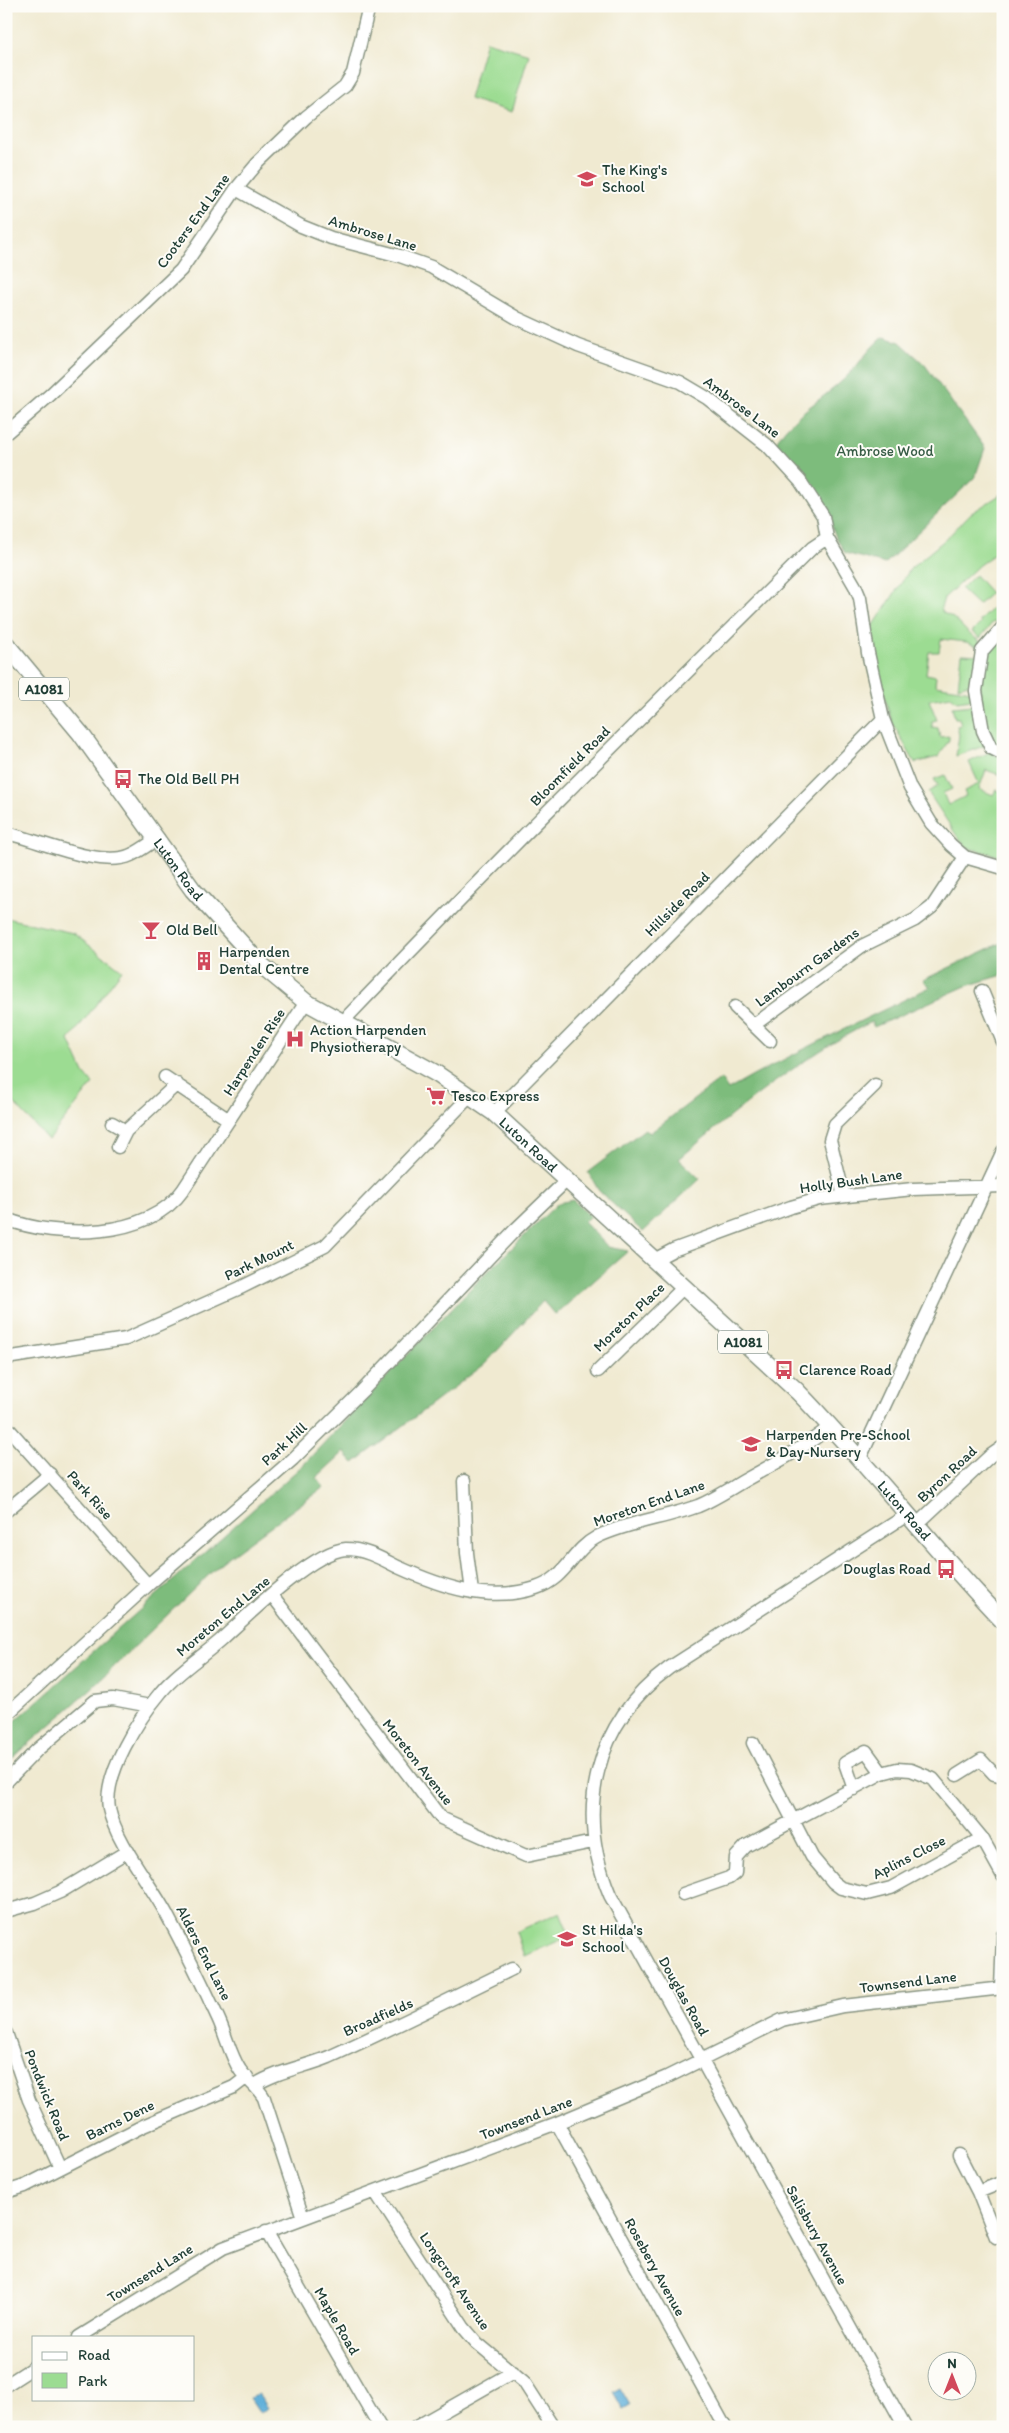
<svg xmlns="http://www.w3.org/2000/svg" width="1009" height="2433" viewBox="0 0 1009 2433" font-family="Itim,sans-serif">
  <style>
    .green { fill: #9cdc92; stroke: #5e8c63 }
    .forest { fill: #7dbc7c; stroke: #4e7c58 }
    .water { fill: #5eafd9; stroke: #3e7686 }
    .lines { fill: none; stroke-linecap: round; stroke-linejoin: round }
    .minor-casing { stroke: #889482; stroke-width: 15 }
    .major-casing { stroke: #889482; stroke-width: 19 }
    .minor { stroke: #fff; stroke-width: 12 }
    .major { stroke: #fff; stroke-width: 16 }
    .labels { text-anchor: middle; stroke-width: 4; stroke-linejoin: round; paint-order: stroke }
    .shield { fill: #fdfcf7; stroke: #62766e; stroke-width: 1 }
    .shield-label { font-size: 14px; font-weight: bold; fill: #1f3d34 }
    .poi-label { font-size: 15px; fill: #1f3d34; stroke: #fdfcf7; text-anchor: start }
    .street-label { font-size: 15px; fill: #1f3d34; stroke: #fdfcf7 }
    .park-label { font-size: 15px; fill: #385d47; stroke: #fdfcf7 }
  </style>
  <rect width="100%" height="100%" fill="#fdfcf7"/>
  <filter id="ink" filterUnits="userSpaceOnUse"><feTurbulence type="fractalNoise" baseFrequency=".02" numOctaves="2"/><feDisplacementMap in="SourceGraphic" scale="10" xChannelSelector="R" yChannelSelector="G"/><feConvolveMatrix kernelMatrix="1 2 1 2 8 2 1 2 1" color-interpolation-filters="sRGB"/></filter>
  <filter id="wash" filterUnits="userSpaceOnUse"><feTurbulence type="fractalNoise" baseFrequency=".0096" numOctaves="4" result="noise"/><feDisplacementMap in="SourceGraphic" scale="20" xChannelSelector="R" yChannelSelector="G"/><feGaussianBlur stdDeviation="1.12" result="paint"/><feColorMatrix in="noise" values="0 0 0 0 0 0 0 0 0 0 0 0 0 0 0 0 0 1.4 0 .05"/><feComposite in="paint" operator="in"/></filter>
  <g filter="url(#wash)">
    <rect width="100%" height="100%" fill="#f0ead1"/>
    <path class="green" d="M 486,41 L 529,54 L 512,112 L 469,99 Z
      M 1003,493 L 1003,548 L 979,565 L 944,598 L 941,608 L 943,613 C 960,618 964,634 979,640 L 981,648 L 966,642 L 941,639 L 939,652 L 929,652 L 926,674 L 936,676 L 935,685 L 971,691 L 972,699 L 957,701 L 951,696 L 929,700 L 937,720 L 932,721 L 932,727 L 938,728 L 940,737 L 949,736 L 949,740 L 938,757 L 915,763 L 892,722 L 878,675 L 872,628 L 911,568 L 947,538 L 970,514 Z
      M 975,575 L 991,593 L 978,605 L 961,589 Z
      M 1003,598 L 1003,621 L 1000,624 L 993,622 L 980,638 L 972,632 L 981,623 L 979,621 Z
      M 1003,631 L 1003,752 C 984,737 976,690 982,668 C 985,653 993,643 1003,631 Z
      M 962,654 L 979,655 L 975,682 L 958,687 Z
      M 973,705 L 984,746 L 956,756 L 959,735 L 957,726 L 961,725 L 959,718 L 955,718 L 952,707 Z
      M 990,752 L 1003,759 L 1003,776 L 986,770 L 979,789 L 993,795 L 996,790 L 1003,793 L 1003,857 L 968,848 L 957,836 L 928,792 L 938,786 L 934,779 L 945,775 L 952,789 L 943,793 L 948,805 L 966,796 L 964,791 L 979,784 L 969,762 Z
      M 6,918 L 73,933 L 122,970 L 69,1040 L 84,1073 L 93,1084 L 48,1140 L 6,1094 Z
      M 560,1912 L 570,1936 L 524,1956 L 516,1932 Z"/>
    <path class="forest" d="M 883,337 L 900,342 L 925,365 L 985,448 L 975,477 L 885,564 L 845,553 L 836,537 L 823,503 L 774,446 C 790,414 826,399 849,374 C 861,362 869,348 883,337 Z
      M 1003,942 L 1003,975 L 966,986 L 874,1027 L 871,1022 C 800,1058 739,1108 679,1159 L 700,1179 L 643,1232 L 599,1191 L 588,1172 L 645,1129 L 650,1133 L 721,1079 L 728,1090 C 794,1052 862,1021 930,987 L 923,980 Z
      M 573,1200 L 590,1216 L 584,1222 L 608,1247 L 628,1251 L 555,1315 L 543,1301 L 485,1364 L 354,1463 L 344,1452 L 316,1478 L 324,1487 L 223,1561 L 92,1688 L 6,1764 L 6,1729 L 303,1465 L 472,1287 L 558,1203 Z"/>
    <path class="water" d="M 620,2388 L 630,2405 L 623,2409 L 613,2392 Z
      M 258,2393 L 268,2408 L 260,2413 L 250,2398 Z"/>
  </g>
  <g filter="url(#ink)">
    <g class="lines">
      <g class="minor-casing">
        <path id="minor" d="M 236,189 L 301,226 L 331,238 L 400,256 L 431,267 L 517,318 L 578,346 L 680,382 L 707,398 L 767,445 L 800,481 L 823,516 L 827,538 L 855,586 L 860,598 L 868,653 L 883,719 L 910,788 L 931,823 L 951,845 L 965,857 L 1003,868
          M 6,433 L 50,395 L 181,270 L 236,189 L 257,164 L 306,117 L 345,86 L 353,73 L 369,6
          M 1003,627 L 982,651 L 976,691 L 983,731 L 991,748 L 1003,754
          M 6,833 C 39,840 101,869 131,855 C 140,851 149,844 158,838
          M 982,991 L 1003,1042
          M 735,1007 L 770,1041
          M 344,1025 L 349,1015 C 501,856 657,702 812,548 L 827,538
          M 754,1025 L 862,946 L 915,920 L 932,907 L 965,857
          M 165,1077 L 229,1120
          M 494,1113 L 883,719
          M 112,1123 L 126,1131 L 177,1084
          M 118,1147 L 126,1131
          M 844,1196 L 830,1140 L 835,1124 L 875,1085
          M 6,1219 C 57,1239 149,1239 183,1190 L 306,1002
          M 654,1260 L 673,1250 L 791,1207 L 819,1199 L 913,1189 L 1003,1186
          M 6,1358 L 126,1339 L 240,1288 L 325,1246 L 471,1095
          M 598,1371 L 684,1287
          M 6,1426 L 148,1585
          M 860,1458 L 1003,1151
          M 464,1481 L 467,1553 L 472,1592
          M 6,1511 L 50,1474
          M 915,1526 L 990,1456 L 1003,1447
          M 272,1595 L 441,1818 L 526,1856 L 593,1842
          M 6,1715 L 148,1585 L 293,1459 L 362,1391 L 515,1230 L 567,1180
          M 753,1743 L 812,1857 L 833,1882 L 841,1888 L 867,1894 L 891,1888 L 982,1838
          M 957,1775 L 981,1760 L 994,1774 L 1003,1776
          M 6,1782 L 37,1750 L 95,1701 L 113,1699 L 150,1706
          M 854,1789 L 845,1763 L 866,1751 L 882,1773
          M 683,1894 L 729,1878 L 735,1873 L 736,1857 L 746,1846 L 882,1773 L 897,1769 L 911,1770 L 933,1779 L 982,1838 L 1003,1876
          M 6,1911 L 35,1903 L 60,1892 L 128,1851
          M 1001,1988 L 1003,1935
          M 6,2033 L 29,2100 L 60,2168
          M 255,2085 C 277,2071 305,2067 329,2057 C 391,2029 451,1999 512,1969
          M 557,2123 L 725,2427
          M 959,2155 L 978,2192 L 996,2237
          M 6,2192 L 25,2186 L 143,2126 L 234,2087 L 247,2077
          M 978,2192 L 1003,2182
          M 376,2193 L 464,2328 L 477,2343 L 524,2382 L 553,2427
          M 303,2218 L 264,2098 C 258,2087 247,2080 240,2070 C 230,2055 226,2035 218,2018 C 202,1983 184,1947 166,1913 C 149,1882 116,1842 109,1809 C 103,1774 139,1718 161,1692 C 177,1672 202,1657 222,1639 C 247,1616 313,1551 346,1549 C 365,1549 382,1559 398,1567 C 442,1587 488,1603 536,1588 C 567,1578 571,1551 597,1537 C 628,1522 665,1518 698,1506 C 715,1499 731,1488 747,1479 C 776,1463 805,1447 831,1426
          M 266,2231 L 380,2427
          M 79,2337 L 223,2248 L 557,2123 L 667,2077 L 782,2020 L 843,2006 L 1003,1988
          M 6,2385 L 34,2367
          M 416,2427 L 513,2372
          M 905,2427 L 610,1895 C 574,1810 595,1723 669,1668 L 907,1515"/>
      </g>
      <g class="major-casing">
        <g id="major">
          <path id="s1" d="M 6,644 L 81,734 L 193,890 L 260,964 L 306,1002 L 437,1074 L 494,1113 L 797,1391 C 869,1465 932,1547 1003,1621"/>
        </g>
      </g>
      <use href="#minor" class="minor"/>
      <use href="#major" class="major"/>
    </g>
  </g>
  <defs>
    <g id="school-bare" transform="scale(1.5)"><path d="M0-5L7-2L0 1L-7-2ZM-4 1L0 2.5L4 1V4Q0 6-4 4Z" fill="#d1495b" stroke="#fdfcf7" stroke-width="2.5" paint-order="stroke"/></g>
    <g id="bus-bare" transform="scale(1.5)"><path d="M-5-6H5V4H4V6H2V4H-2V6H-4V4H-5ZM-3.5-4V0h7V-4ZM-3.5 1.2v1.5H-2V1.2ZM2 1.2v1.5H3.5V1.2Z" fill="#d1495b" stroke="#fdfcf7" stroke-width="2.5" paint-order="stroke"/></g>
    <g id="bar-bare" transform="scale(1.5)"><path d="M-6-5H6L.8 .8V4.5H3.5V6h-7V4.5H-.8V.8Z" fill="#d1495b" stroke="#fdfcf7" stroke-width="2.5" paint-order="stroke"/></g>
    <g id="building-bare" transform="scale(1.5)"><path d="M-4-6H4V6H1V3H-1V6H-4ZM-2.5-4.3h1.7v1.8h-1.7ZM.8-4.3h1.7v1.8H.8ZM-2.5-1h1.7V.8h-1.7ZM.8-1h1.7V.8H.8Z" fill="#d1495b" stroke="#fdfcf7" stroke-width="2.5" paint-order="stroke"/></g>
    <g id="hospital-bare" transform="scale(1.5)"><path d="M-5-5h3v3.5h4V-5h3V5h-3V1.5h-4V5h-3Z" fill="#d1495b" stroke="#fdfcf7" stroke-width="2.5" paint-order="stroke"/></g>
    <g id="supermarket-bare" transform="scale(1.5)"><path d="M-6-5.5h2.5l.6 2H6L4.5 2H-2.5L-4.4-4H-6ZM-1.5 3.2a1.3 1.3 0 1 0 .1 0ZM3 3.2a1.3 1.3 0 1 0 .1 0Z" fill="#d1495b" stroke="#fdfcf7" stroke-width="2.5" paint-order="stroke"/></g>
  </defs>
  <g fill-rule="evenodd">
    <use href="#school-bare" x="587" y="179"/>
    <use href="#bus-bare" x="123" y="779"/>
    <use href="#bar-bare" x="151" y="930"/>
    <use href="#building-bare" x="204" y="961"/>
    <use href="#hospital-bare" x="295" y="1039"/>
    <use href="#supermarket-bare" x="436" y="1096"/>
    <use href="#bus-bare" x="784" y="1370"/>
    <use href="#school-bare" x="751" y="1444"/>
    <use href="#bus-bare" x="946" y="1569"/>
    <use href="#school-bare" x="567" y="1939"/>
  </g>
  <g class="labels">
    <g class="shield">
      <rect x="19" y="677.5" width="50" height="23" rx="4"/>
      <rect x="718" y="1330.5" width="50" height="23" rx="4"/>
    </g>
    <g class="shield-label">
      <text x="44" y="694">A1081</text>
      <text x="743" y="1347">A1081</text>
    </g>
    <g class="poi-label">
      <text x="602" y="175">The King's<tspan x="602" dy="17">School</tspan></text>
      <text x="138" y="784">The Old Bell PH</text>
      <text x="166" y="935">Old Bell</text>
      <text x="219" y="957">Harpenden<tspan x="219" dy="17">Dental Centre</tspan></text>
      <text x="310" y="1035">Action Harpenden<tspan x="310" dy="17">Physiotherapy</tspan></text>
      <text x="451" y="1101">Tesco Express</text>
      <text x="799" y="1375">Clarence Road</text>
      <text x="766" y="1440">Harpenden Pre-School<tspan x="766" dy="17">&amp; Day-Nursery</tspan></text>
      <text x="931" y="1574" text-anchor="end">Douglas Road</text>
      <text x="582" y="1935">St Hilda's<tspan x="582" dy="17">School</tspan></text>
    </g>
    <g class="street-label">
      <text transform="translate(193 221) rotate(-54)" y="5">Cooters End Lane</text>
      <text transform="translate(373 233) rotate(17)" y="5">Ambrose Lane</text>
      <text transform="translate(742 407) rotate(37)" y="5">Ambrose Lane</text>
      <text transform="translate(570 766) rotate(-45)" y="5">Bloomfield Road</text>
      <text dy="5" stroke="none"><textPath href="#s1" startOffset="284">Luton Road</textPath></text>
      <text transform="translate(677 904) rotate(-45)" y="5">Hillside Road</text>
      <text transform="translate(807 967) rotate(-36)" y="5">Lambourn Gardens</text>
      <text transform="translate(254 1052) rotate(-57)" y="5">Harpenden Rise</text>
      <text dy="5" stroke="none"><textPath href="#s1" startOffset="734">Luton Road</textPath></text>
      <text transform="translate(851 1181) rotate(-8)" y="5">Holly Bush Lane</text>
      <text transform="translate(259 1260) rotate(-26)" y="5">Park Mount</text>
      <text transform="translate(629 1317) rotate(-44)" y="5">Moreton Place</text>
      <text transform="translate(284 1444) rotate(-43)" y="5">Park Hill</text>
      <text transform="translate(947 1474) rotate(-43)" y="5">Byron Road</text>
      <text transform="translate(90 1495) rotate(48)" y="5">Park Rise</text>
      <text transform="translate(649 1503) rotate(-19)" y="5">Moreton End Lane</text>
      <text dy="5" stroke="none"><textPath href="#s1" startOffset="1259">Luton Road</textPath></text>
      <text transform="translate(223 1616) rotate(-40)" y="5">Moreton End Lane</text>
      <text transform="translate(418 1762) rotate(52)" y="5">Moreton Avenue</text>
      <text transform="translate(909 1857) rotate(-27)" y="5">Aplins Close</text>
      <text transform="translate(204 1953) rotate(63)" y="5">Alders End Lane</text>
      <text transform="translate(908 1982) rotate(-7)" y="5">Townsend Lane</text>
      <text transform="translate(684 1996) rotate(61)" y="5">Douglas Road</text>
      <text transform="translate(378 2017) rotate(-24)" y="5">Broadfields</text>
      <text transform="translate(47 2095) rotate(68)" y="5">Pondwick Road</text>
      <text transform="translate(526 2118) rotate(-21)" y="5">Townsend Lane</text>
      <text transform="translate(120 2120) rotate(-26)" y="5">Barns Dene</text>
      <text transform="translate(817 2235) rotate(61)" y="5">Salisbury Avenue</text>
      <text transform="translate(655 2267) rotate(61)" y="5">Rosebery Avenue</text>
      <text transform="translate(150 2273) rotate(-32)" y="5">Townsend Lane</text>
      <text transform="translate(455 2281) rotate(56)" y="5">Longcroft Avenue</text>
      <text transform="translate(337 2321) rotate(60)" y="5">Maple Road</text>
    </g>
    <g class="park-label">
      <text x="885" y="456">Ambrose Wood</text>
    </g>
  </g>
  <rect width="1009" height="2433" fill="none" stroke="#fdfcf7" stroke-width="25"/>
  <rect x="32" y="2336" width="162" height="65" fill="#fdfcf7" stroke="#a4b0a9"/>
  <rect x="42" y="2352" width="25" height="8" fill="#ffffff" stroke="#a4b0a9"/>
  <text x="78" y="2360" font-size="15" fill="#1f3d34">Road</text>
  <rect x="42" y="2373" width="25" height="15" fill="#9cdc92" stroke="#a4b0a9"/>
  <text x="78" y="2386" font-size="15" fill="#1f3d34">Park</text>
  <g transform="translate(952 2376)"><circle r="24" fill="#fdfcf7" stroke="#a4b0a9"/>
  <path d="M0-4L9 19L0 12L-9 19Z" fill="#d1495b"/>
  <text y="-8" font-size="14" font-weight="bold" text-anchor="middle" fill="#1f3d34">N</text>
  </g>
</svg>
